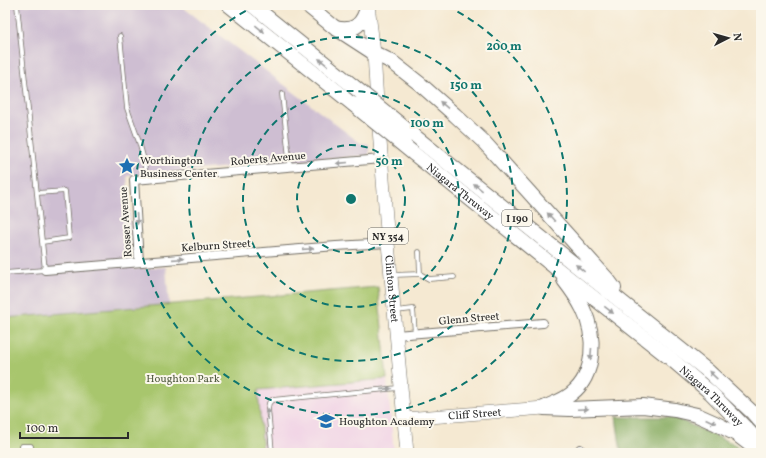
<svg xmlns="http://www.w3.org/2000/svg" width="766" height="458" viewBox="0 0 766 458" font-family="Vollkorn,serif">
  <style>
    .built { fill: #f0d0e5 }
    .industrial { fill: #cebed2 }
    .green { fill: #a8c66d; stroke: #6a784c }
    .forest { fill: #86ab60; stroke: #586b46 }
    .lines { fill: none; stroke-linecap: round; stroke-linejoin: round }
    .lane-casing { stroke: #726e65; stroke-width: 5.5 }
    .street-casing { stroke: #726e65; stroke-width: 10 }
    .primary-casing { stroke: #726e65; stroke-width: 14 }
    .highway-casing { stroke: #726e65; stroke-width: 16 }
    .lane { stroke: #fff; stroke-width: 4 }
    .street { stroke: #fff; stroke-width: 8 }
    .primary { stroke: #fff; stroke-width: 13 }
    .highway { stroke: #fff; stroke-width: 14 }
    .highway-bridge-casing { stroke: #726e65; stroke-width: 16; stroke-linecap: butt }
    .highway-bridge { stroke: #fff; stroke-width: 14 }
    .oneway { fill: #a0a0a0 }
    .ring { fill: none; stroke: #0f766e; stroke-width: 2; stroke-dasharray: 7 5 }
    .labels { text-anchor: middle; stroke-width: 4; stroke-linejoin: round; paint-order: stroke }
    .shield { fill: #fbf7ec; stroke: #696865; stroke-width: 1 }
    .shield-label { font-size: 10px; font-weight: bold; fill: #2b2b2b }
    .street-label { font-size: 11px; fill: #2b2b2b; stroke: #fbf7ec }
    .poi-label { font-size: 11px; fill: #2b2b2b; stroke: #fbf7ec; text-anchor: start }
    .park-label { font-size: 11px; fill: #505a3f; stroke: #fbf7ec }
    .centre { fill: #0f766e; stroke: #fbf7ec; stroke-width: 2 }
    .ring-label { font-size: 12px; text-anchor: middle; font-weight: bold; fill: #0f766e; stroke: #fbf7ec; stroke-width: 4; stroke-linejoin: round; paint-order: stroke }
  </style>
  <rect width="100%" height="100%" fill="#fbf7ec"/>
  <filter id="ink" filterUnits="userSpaceOnUse"><feTurbulence type="fractalNoise" baseFrequency=".025" numOctaves="2"/><feDisplacementMap in="SourceGraphic" scale="8" xChannelSelector="R" yChannelSelector="G"/><feConvolveMatrix kernelMatrix="1 2 1 2 8 2 1 2 1" color-interpolation-filters="sRGB"/></filter>
  <filter id="wash" filterUnits="userSpaceOnUse"><feTurbulence type="fractalNoise" baseFrequency=".012" numOctaves="4" result="noise"/><feDisplacementMap in="SourceGraphic" scale="16" xChannelSelector="R" yChannelSelector="G"/><feGaussianBlur stdDeviation="0.9" result="paint"/><feColorMatrix in="noise" values="0 0 0 0 0 0 0 0 0 0 0 0 0 0 0 0 0 1.4 0 .05"/><feComposite in="paint" operator="in"/></filter>
  <g filter="url(#wash)">
    <rect width="100%" height="100%" fill="#f5e9d2"/>
    <path class="built" d="M 387,379 L 394,453 L 263,453 L 257,390 Z"/>
    <path class="industrial" d="M 5,5 L 180,5 L 360,143 L 369,144 L 369,155 L 127,176 L 134,269 L 166,267 L 169,304 L 5,318 Z"/>
    <path class="green" d="M 378,287 L 387,379 L 258,390 L 263,453 L 5,453 L 5,318 Z"/>
    <path class="forest" d="M 616,417 L 673,417 L 736,445 L 744,453 L 621,453 Z"/>
  </g>
  <g filter="url(#ink)">
    <g class="lines">
      <g class="lane-casing">
        <path id="lane" d="M 120,36 L 127,108 L 139,142 L 144,160 L 146,179
          M 282,94 L 290,167
          M 37,193 L 65,191 L 69,238 L 42,242
          M 5,273 L 45,270 L 17,5
          M 420,274 L 429,279 L 454,277
          M 393,275 L 420,274 L 419,252
          M 396,311 L 413,309 L 415,333
          M 22,453 L 22,446 L 31,446 L 32,453
          M 272,453 L 268,408 L 269,403 L 272,400 L 398,388"/>
      </g>
      <g class="street-casing">
        <path id="street" d="M 139,262 L 134,180 L 381,159
          M 45,270 L 336,246 L 388,243
          M 396,335 L 543,323
          M 580,449 L 580,453"/>
      </g>
      <g class="primary-casing">
        <g id="primary">
          <path id="s1" d="M 368,5 L 374,53 L 377,103 L 388,243 L 407,453"/>
          <path id="s2" d="M 405,419 L 544,408"/>
        </g>
      </g>
      <g class="highway-casing">
        <g id="highway">
          <path d="M 229,5 L 353,104"/>
          <path d="M 252,5 L 353,86"/>
          <path d="M 307,5 L 334,27 L 374,53 L 392,62 L 420,84 L 455,115 L 483,141 L 608,280 L 614,288"/>
          <path d="M 335,28 C 355,33 363,24 368,5"/>
          <path d="M 413,135 L 709,372 L 753,413 L 761,422"/>
          <path id="s3" d="M 413,153 L 556,268 L 670,358 L 711,393 L 761,444"/>
          <path d="M 546,407 C 554,403 564,400 571,394 C 596,375 596,335 583,309 C 578,299 571,289 564,280"/>
          <path d="M 544,408 L 570,409 L 643,406 L 675,410 L 697,415 L 715,423 L 736,434 L 757,450"/>
        </g>
      </g>
      <use href="#lane" class="lane"/>
      <use href="#street" class="street"/>
      <use href="#primary" class="primary"/>
      <use href="#highway" class="highway"/>
      <g class="highway-bridge-casing">
        <path id="highway-bridge" d="M 353,86 L 413,135
          M 353,104 L 413,153"/>
      </g>
      <use href="#highway-bridge" class="highway-bridge"/>
    </g>
    <defs><path id="oneway-solid" d="M-6-.8H1V-3.2L6.5 0L1 3.2V.8H-6Z"/></defs>
    <g class="oneway">
      <use href="#oneway-solid" transform="translate(260 29) rotate(39)"/>
      <use href="#oneway-solid" transform="translate(323 62) rotate(-141)"/>
      <use href="#oneway-solid" transform="translate(444 105) rotate(-139)"/>
      <use href="#oneway-solid" transform="translate(342 163) rotate(175)"/>
      <use href="#oneway-solid" transform="translate(478 187) rotate(-141)"/>
      <use href="#oneway-solid" transform="translate(551 217) rotate(-132)"/>
      <use href="#oneway-solid" transform="translate(137 219) rotate(85)"/>
      <use href="#oneway-solid" transform="translate(308 249) rotate(-4)"/>
      <use href="#oneway-solid" transform="translate(178 259) rotate(-4)"/>
      <use href="#oneway-solid" transform="translate(580 268) rotate(-141)"/>
      <use href="#oneway-solid" transform="translate(609 310) rotate(38)"/>
      <use href="#oneway-solid" transform="translate(591 354) rotate(95)"/>
      <use href="#oneway-solid" transform="translate(713 375) rotate(-137)"/>
      <use href="#oneway-solid" transform="translate(386 389) rotate(-5)"/>
      <use href="#oneway-solid" transform="translate(583 409) rotate(-2)"/>
      <use href="#oneway-solid" transform="translate(268 414) rotate(-94)"/>
      <use href="#oneway-solid" transform="translate(711 421) rotate(25)"/>
    </g>
  </g>
  <g class="ring">
    <circle cx="351" cy="199" r="54"/>
    <circle cx="351" cy="199" r="108"/>
    <circle cx="351" cy="199" r="162"/>
    <path d="M447 6A216 216 0 1 1 255 6"/>
  </g>
  <defs>
    <g id="sight-bare" transform="scale(1.38)"><path d="M0-6L1.8-2.2L6-1.7L2.9 1.2L3.7 5.4L0 3.3L-3.7 5.4L-2.9 1.2L-6-1.7L-1.8-2.2Z" fill="#1f6fb2" stroke="#fbf7ec" stroke-width="2.5" paint-order="stroke"/></g>
    <g id="school-bare" transform="scale(1.38)"><path d="M0-5L7-2L0 1L-7-2ZM-4 1L0 2.5L4 1V4Q0 6-4 4Z" fill="#1f6fb2" stroke="#fbf7ec" stroke-width="2.5" paint-order="stroke"/></g>
  </defs>
  <g fill-rule="evenodd">
    <use href="#sight-bare" x="127" y="166"/>
    <use href="#school-bare" x="326" y="421"/>
  </g>
  <g class="labels">
    <g class="shield">
      <rect x="502" y="210" width="30" height="16" rx="3"/>
      <rect x="368" y="228" width="40" height="16" rx="3"/>
    </g>
    <g class="shield-label">
      <text x="517" y="222">I 190</text>
      <text x="388" y="240">NY 354</text>
    </g>
    <g class="street-label">
      <text transform="translate(268 158) rotate(-5)" y="4">Roberts Avenue</text>
      <text dy="4" stroke="none"><textPath href="#s3" startOffset="61">Niagara Thruway</textPath></text>
      <text transform="translate(125 222) rotate(-94)" y="4">Rosser Avenue</text>
      <text transform="translate(216 245) rotate(-4)" y="4">Kelburn Street</text>
      <text dy="4" stroke="none"><textPath href="#s1" startOffset="285">Clinton Street</textPath></text>
      <text transform="translate(469 318) rotate(-5)" y="4">Glenn Street</text>
      <text dy="4" stroke="none"><textPath href="#s3" startOffset="385">Niagara Thruway</textPath></text>
      <text dy="4" stroke="none"><textPath href="#s2" startOffset="70">Cliff Street</textPath></text>
    </g>
    <g class="poi-label">
      <text x="140" y="164">Worthington<tspan x="140" dy="13">Business Center</tspan></text>
      <text x="339" y="425">Houghton Academy</text>
    </g>
    <g class="park-label">
      <text x="183" y="382">Houghton Park</text>
    </g>
  </g>
  <circle cx="351" cy="199" r="6" class="centre"/>
  <g class="ring-label">
    <text x="504" y="50">200 m</text>
    <text x="466" y="89">150 m</text>
    <text x="427" y="127">100 m</text>
    <text x="389" y="165">50 m</text>
  </g>
  <rect width="766" height="458" fill="none" stroke="#fbf7ec" stroke-width="20"/>
  <g transform="translate(728 38) rotate(84)" stroke="#fbf7ec" stroke-width="3" paint-order="stroke">
  <path d="M0-3L7 15L0 10L-7 15Z" fill="#2b2b2b"/>
  <text y="-6" font-size="11" font-weight="bold" text-anchor="middle" fill="#2b2b2b">N</text>
  </g>
  <path d="M20 432v6h108v-6" fill="none" stroke="#2b2b2b" stroke-width="2"/>
  <text x="26" y="432" font-size="12" fill="#2b2b2b" stroke="#fbf7ec" stroke-width="3" paint-order="stroke">100 m</text>
</svg>
